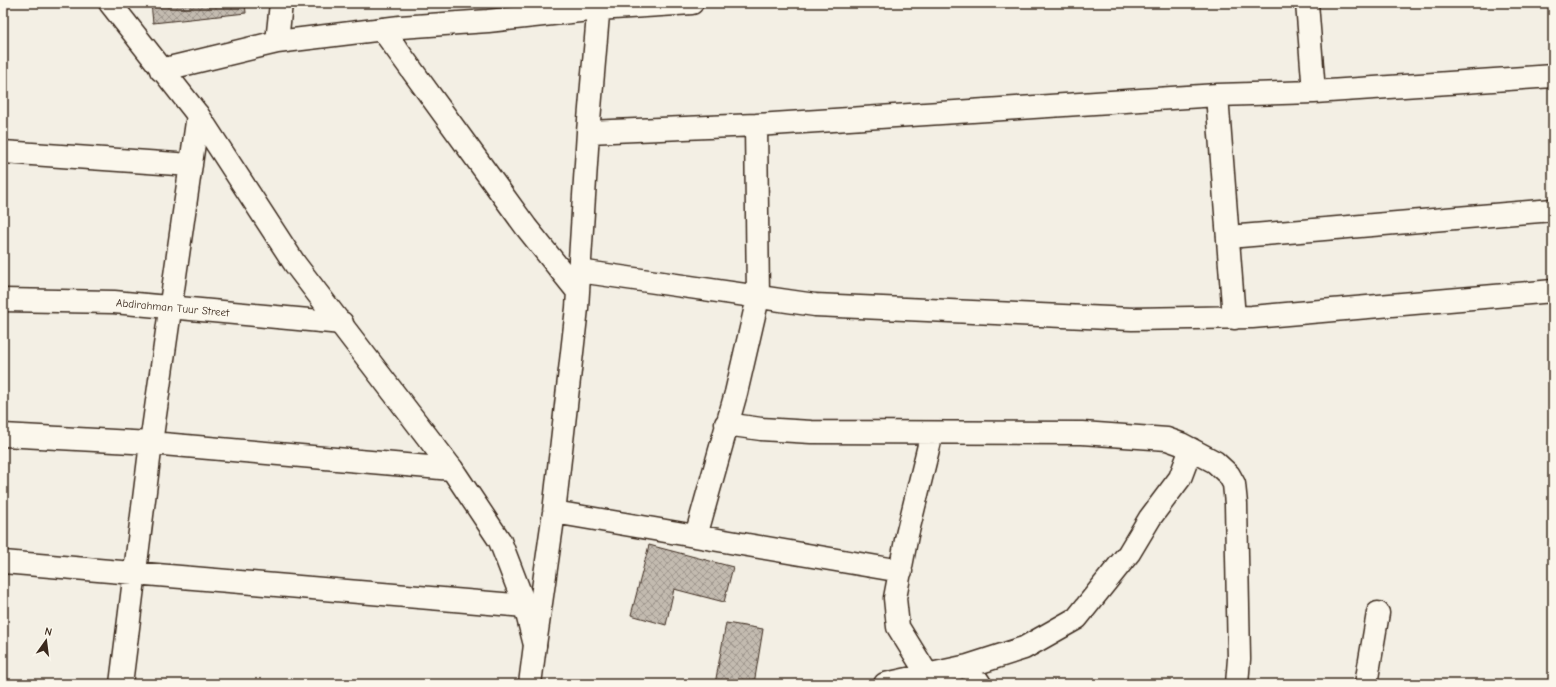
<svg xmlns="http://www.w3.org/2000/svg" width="1556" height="687" viewBox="0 0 1556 687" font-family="'Comic Neue',sans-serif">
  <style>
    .building { fill: url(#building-cross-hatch); stroke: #3b2a1e }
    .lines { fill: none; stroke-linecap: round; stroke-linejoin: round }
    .street-casing { stroke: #3b2a1e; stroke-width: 25 }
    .secondary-casing { stroke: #3b2a1e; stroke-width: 25 }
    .street { stroke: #fbf7ec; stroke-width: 22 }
    .secondary { stroke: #fbf7ec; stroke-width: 22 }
    .labels { text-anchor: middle; stroke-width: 4; stroke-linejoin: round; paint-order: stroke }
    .street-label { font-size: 11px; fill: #3b2a1e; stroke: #fbf7ec }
  </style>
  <defs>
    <pattern id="building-cross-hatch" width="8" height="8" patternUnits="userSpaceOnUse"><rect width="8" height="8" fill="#c3bbb0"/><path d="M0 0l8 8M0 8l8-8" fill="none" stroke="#a0988f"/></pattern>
  </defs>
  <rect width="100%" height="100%" fill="#f3efe4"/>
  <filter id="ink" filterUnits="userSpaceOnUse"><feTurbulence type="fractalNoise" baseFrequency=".025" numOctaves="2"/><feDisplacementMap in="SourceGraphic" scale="8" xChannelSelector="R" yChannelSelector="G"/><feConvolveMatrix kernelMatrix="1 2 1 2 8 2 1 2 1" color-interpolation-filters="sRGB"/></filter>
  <g filter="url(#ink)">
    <path class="building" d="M 151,3 L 245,3 L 246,13 L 153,23 Z
      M 649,545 L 733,567 L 724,602 L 674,589 L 666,625 L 631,615 Z
      M 726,623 L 763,629 L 754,684 L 715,684 Z"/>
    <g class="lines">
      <g class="street-casing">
        <path id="street" d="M 1307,3 L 1314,92
          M 382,29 L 526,227 L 578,292
          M 277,42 L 281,3
          M 161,70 L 277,42 L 400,27 L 488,21 L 598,9 L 692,3
          M 1217,95 L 1234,318
          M 588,132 L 756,125 L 1217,95 L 1314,92 L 1553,76
          M 3,152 L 191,165
          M 1228,237 L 1553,210
          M 579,271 L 815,305 L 1132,319 L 1252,317 L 1553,291
          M 726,424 L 761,429 L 811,432 L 1082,433 L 1167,439 L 1181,444 L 1215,462 L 1229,475 L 1234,484 L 1236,504 L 1239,659 L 1237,684
          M 3,435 L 151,443 L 452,469
          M 554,512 L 901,571
          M 696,536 L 736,393 L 758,298 L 756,125
          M 3,562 L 525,606
          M 535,645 L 554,512 L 577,308 L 588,132 L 599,3
          M 968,666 L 980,684
          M 121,684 L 151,443 L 198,115
          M 885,684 L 968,666 L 1024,648 L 1077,618 L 1129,553 L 1150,518 L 1180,478 L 1191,449
          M 926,684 L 927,674 L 898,627 L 895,598 L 907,535 L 932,433
          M 1366,684 L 1378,613"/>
      </g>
      <g class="secondary-casing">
        <g id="secondary">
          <path d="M 110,3 L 198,115 L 295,264 L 452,469 L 500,541 L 525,606 L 535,645 L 530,684"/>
          <path id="s1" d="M 3,300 L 114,302 L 342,323"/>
        </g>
      </g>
      <use href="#street" class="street"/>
      <use href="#secondary" class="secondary"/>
    </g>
  </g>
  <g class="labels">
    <g class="street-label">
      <text dy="4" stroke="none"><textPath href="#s1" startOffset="170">Abdirahman Tuur Street</textPath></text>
    </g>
  </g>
  <rect width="1556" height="687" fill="none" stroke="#fbf7ec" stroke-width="16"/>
  <rect x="8" y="8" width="1540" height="671" fill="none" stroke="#3b2a1e" stroke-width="1.5" filter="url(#ink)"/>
  <g transform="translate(46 641) rotate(14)" stroke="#fbf7ec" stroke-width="3" paint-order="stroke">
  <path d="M0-3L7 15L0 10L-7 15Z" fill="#3b2a1e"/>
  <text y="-6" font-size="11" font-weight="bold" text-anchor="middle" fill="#3b2a1e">N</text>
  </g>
</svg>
